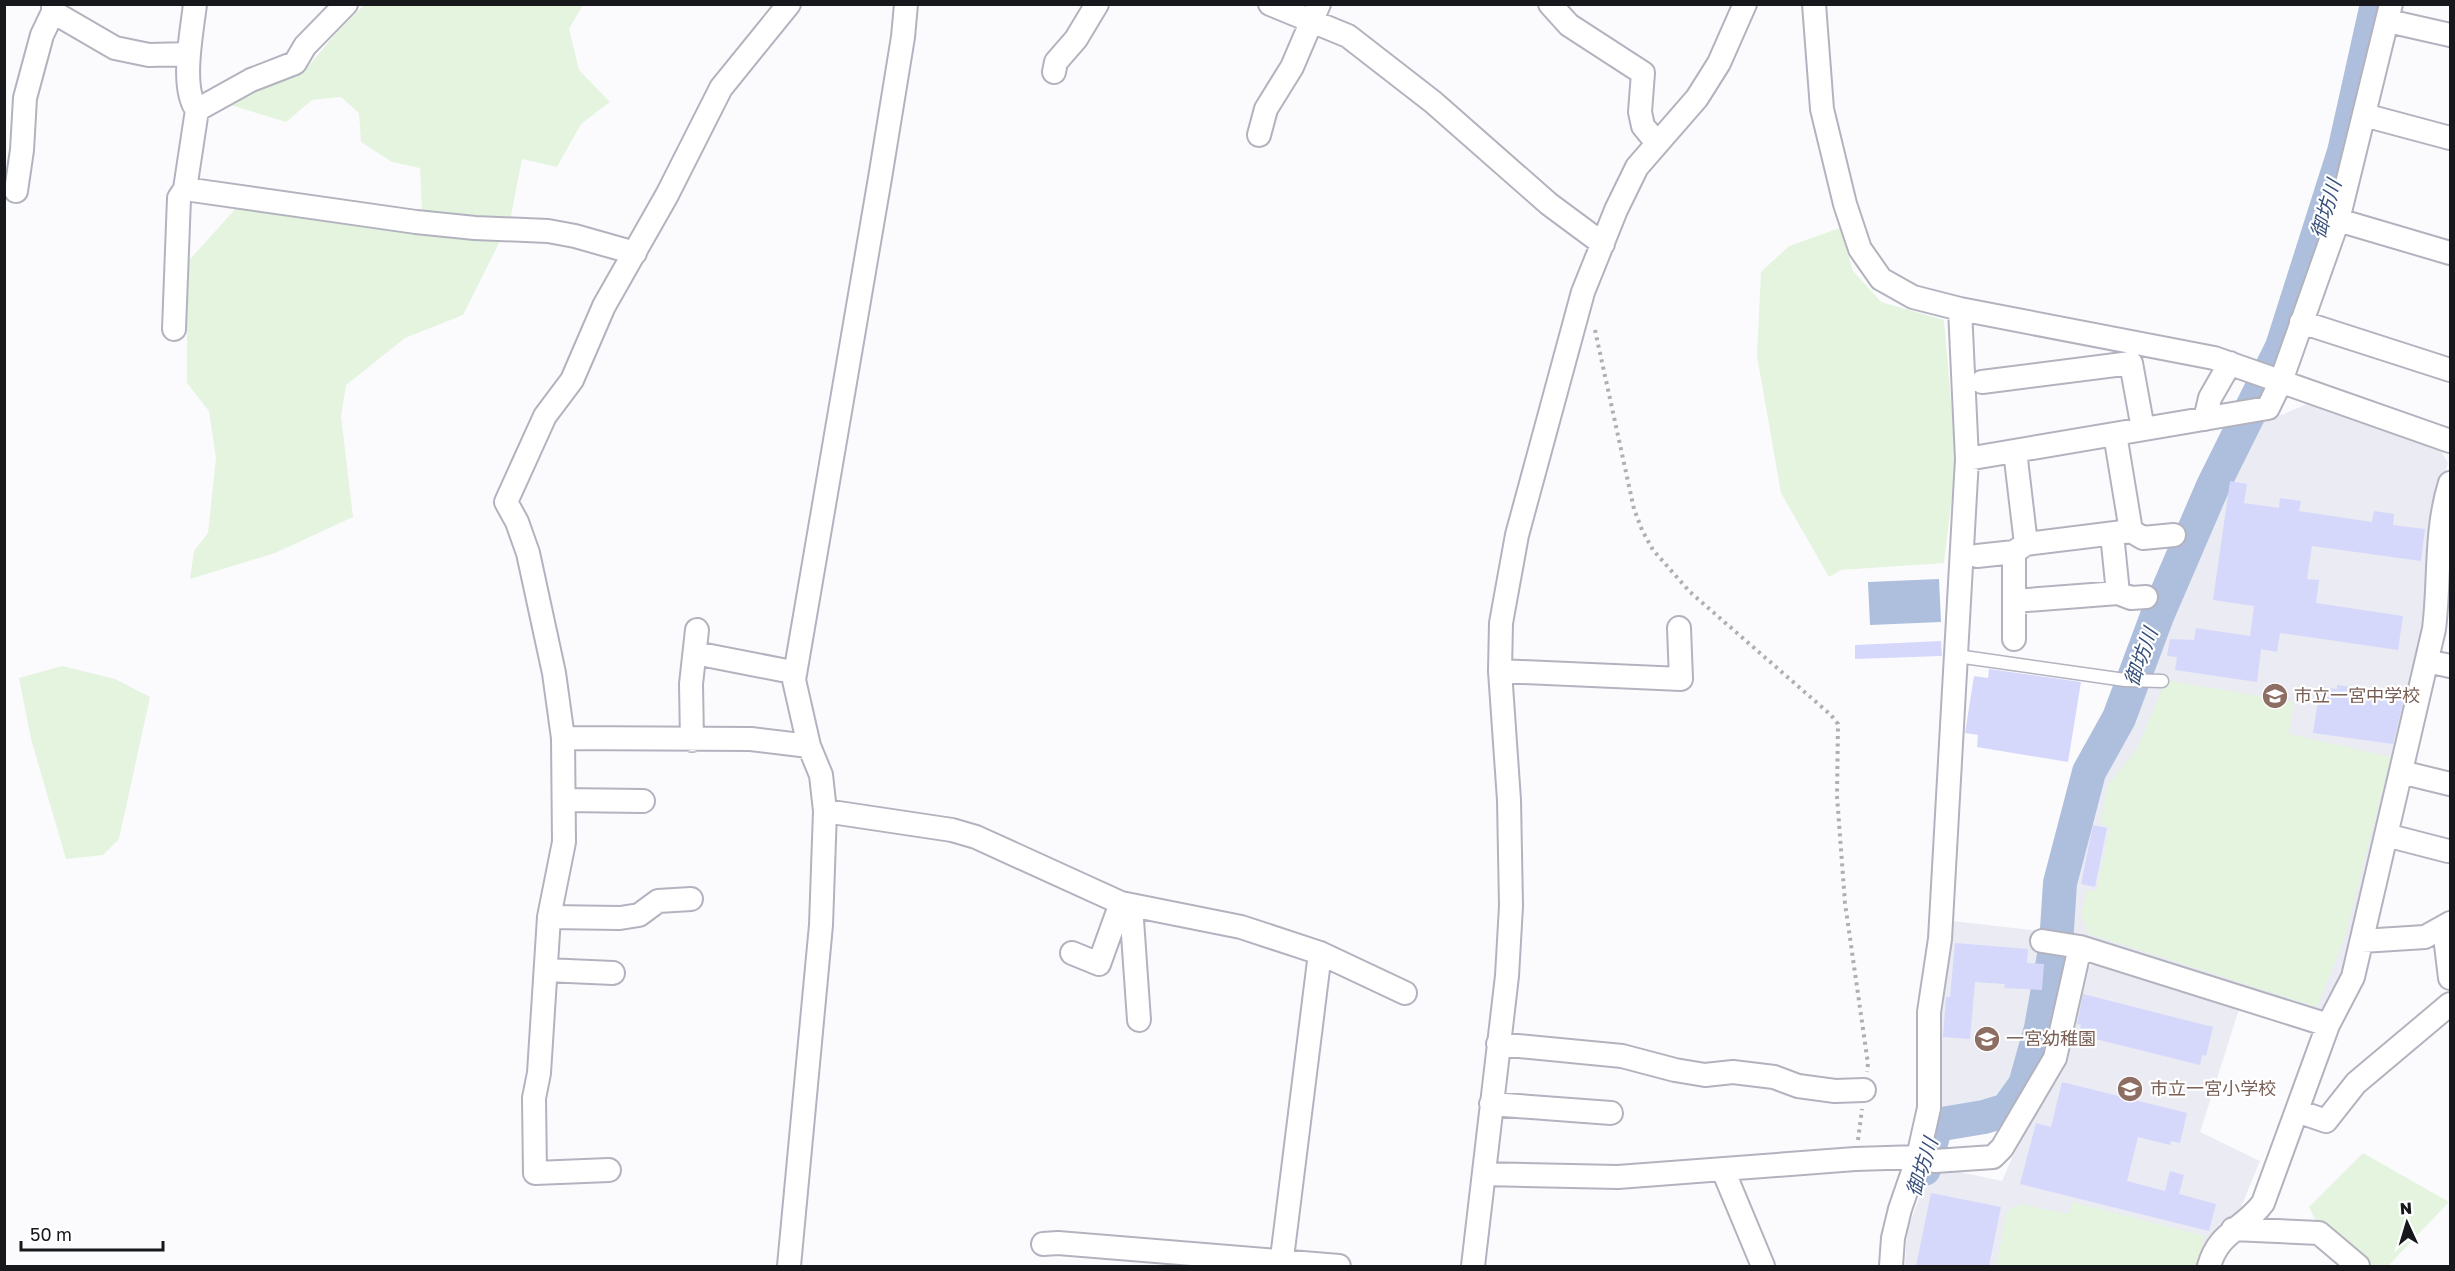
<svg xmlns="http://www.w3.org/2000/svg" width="2455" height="1271" viewBox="0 0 2455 1271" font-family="'Golos Text','Noto Sans JP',sans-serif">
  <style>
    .built { fill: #eaebf3 }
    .green { fill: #e4f4df }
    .water { fill: #adbfdd }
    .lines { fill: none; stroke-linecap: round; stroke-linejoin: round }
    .river { stroke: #adbfdd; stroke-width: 34 }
    .building { fill: #d6d8fb }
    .lane-casing { stroke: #b3b3bf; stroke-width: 15 }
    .street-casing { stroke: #b3b3bf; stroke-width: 26 }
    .path { stroke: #afafb2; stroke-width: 4; stroke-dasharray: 3 4.5; stroke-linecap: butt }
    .lane { stroke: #fff; stroke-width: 12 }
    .street { stroke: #fff; stroke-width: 22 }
    .labels { text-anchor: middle; stroke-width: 4.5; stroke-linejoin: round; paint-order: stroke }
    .education-label { font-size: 18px; fill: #785e54; stroke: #fff; text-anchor: start }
    .water-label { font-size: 20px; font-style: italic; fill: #37507b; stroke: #fff }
  </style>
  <rect width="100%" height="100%" fill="#fbfbfe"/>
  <path class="built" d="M 2309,403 L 2440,449 L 2448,463 L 2438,495 L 2430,609 L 2353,942 L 2327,1009 L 2315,1013 L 2073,936 L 2070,891 L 2082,824 L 2098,769 L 2129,720 L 2229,474 L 2259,419 L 2284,414 Z
    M 1952,921 L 2050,932 L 2042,1001 L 2023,1076 L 2009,1102 L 1968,1115 L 1940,1115 L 1941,995 Z
    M 2096,961 L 2240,1006 L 2200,1132 L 2260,1161 L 2237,1217 L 2201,1266 L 1905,1266 L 1907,1231 L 1931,1166 L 2002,1181 L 2030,1117 L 2085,971 Z"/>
  <path class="green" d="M 365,4 L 583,5 L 569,29 L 579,70 L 610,102 L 581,124 L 557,167 L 522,159 L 510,221 L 422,212 L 420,168 L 392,162 L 361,142 L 359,113 L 341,97 L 312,100 L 286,122 L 224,103 L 302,74 L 337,32 Z
    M 237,207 L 500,241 L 463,315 L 405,338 L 346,385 L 341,416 L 353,517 L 275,553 L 190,579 L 194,551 L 208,533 L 216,458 L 209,411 L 187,383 L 187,342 L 184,266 Z
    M 1840,228 L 1853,271 L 1881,302 L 1944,320 L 1956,461 L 1944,563 L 1841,570 L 1829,577 L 1781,493 L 1757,356 L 1761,272 L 1789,246 Z
    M 62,666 L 115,679 L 150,697 L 119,839 L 103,855 L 66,859 L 31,739 L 19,678 Z
    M 2166,680 L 2294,702 L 2289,734 L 2391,757 L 2344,940 L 2317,1007 L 2089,934 L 2081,915 L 2087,890 L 2096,891 L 2110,827 L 2100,824 L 2108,785 L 2137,749 Z
    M 2363,1153 L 2449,1202 L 2388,1266 L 2359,1266 L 2316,1221 L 2309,1207 Z
    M 2072,1202 L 2205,1236 L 2197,1266 L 1996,1266 L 2007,1211 L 2020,1204 L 2069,1214 Z"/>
  <path class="water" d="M 1939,579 L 1941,622 L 1870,625 L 1868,582 Z"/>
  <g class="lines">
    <path class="river" d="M 1924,1169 L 1936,1125 L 1984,1117 L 2007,1110 L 2025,1085 L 2041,1028 L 2056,944 L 2060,883 L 2089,772 L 2119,718 L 2157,616 L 2213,486 L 2282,347 L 2344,152 L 2377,4"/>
  </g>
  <path class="building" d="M 2230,481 L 2247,484 L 2244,503 L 2279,508 L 2280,498 L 2301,501 L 2299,511 L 2372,522 L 2374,511 L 2394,514 L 2393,525 L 2425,529 L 2421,561 L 2312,546 L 2307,579 L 2319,580 L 2316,603 L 2403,616 L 2398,650 L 2280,633 L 2277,652 L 2261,649 L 2257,682 L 2175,670 L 2177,657 L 2167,656 L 2170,639 L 2194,640 L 2196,628 L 2250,636 L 2254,606 L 2213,600 Z
    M 1941,641 L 1942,656 L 1855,659 L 1855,645 Z
    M 1989,669 L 2081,682 L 2068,762 L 1977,747 L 1978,735 L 1965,733 L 1974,676 L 1988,678 Z
    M 2337,685 L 2389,692 L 2388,697 L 2404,699 L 2393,744 L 2313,733 L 2320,687 L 2337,689 Z
    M 2093,825 L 2107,828 L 2095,887 L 2081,884 Z
    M 1955,943 L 2028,949 L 2027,963 L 2044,964 L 2042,990 L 2004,988 L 2005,984 L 1975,982 L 1970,1039 L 1943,1037 L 1946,997 L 1950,997 Z
    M 2083,994 L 2213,1027 L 2206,1056 L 2202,1055 L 2200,1065 L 2079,1035 L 2081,1025 L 2077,1024 Z
    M 2062,1082 L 2187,1113 L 2180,1143 L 2171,1141 L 2170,1145 L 2138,1137 L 2127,1181 L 2165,1191 L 2170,1171 L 2184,1175 L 2179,1194 L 2216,1204 L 2209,1231 L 2020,1184 L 2036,1123 L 2051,1127 Z
    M 1931,1193 L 2001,1207 L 1989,1266 L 1916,1266 Z"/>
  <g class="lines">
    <g class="lane-casing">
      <path id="lane" d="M 1957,656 L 2125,680 L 2162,681"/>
    </g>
    <g class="street-casing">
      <path id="street" d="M 1270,4 L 1348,36 L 1433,102 L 1549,204 L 1603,244
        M 1550,4 L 1569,25 L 1643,73 L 1640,112 L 1643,126 L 1657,143
        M 1814,4 L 1822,109 L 1845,204 L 1860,249 L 1881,279 L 1913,297 L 1960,309 L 2214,358 L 2450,441
        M 53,12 L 115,48 L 149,55 L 189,54
        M 2388,21 L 2450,35
        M 1054,72 L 1056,62 L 1076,39 L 1097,4
        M 197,110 L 251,80 L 295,63 L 305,46 L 346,4
        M 2364,115 L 2450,138
        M 1259,135 L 1266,109 L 1292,67 L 1319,4
        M 185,189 L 416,222 L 475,228 L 548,231 L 575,236 L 635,253
        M 16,191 L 22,150 L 25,98 L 42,35 L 53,12 L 53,4
        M 2338,220 L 2450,253
        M 2301,322 L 2450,370
        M 174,329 L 179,198 L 185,189 L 197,110 C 180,88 192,32 195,4
        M 1982,382 L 2131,363 L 2143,429
        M 2205,419 L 2210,398 L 2230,363
        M 2015,451 L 2026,544 L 2131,531 L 2115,434
        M 1967,459 L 2268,408 L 2281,381 L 2338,220 L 2391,4
        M 2131,531 L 2143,538 L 2174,535
        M 2112,534 L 2118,593
        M 1977,556 L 2014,552
        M 2014,601 L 2118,593 L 2131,598 L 2146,597
        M 2014,639 L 2014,552 L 2026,544
        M 695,653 L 782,670
        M 2427,661 L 2450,666
        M 1500,671 L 1681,679 L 1679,628
        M 563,738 L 751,739 L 809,746
        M 692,740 L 691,684 L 697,630
        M 2401,772 L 2450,784
        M 564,800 L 643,801
        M 825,811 L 952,830 L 976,837 L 1121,903 L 1241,927 L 1320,953 L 1405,993
        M 2386,835 L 2448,851
        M 1131,906 L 1139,1020
        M 549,917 L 620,918 L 639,915 L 658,901 L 691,899
        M 2444,928 L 2450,978
        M 2042,941 L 2080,947
        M 2362,941 L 2425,937 L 2450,923
        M 1072,953 L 1099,964 L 1121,903
        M 546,970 L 613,973
        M 1498,1044 L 1622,1056 L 1675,1070 L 1705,1075 L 1733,1072 L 1774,1077 L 1798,1086 L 1835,1091 L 1864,1090
        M 1491,1104 L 1611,1113
        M 2297,1111 L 2326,1121 L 2356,1083 L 2450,1004
        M 609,1170 L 535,1173 L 534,1098 L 539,1073 L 549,917 L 564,842 L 563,738 L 554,673 L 528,553 L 517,522 L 506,502 L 545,416 L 572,380 L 604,306 L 667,195 L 721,88 L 789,4
        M 1723,1170 L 1763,1266
        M 1484,1174 L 1618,1177 L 1855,1159 L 1918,1157 L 1935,1161 L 1993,1157 L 2002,1148 L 2055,1058 L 2080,947 L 2328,1025
        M 2233,1229 L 2319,1233 L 2358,1266
        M 1043,1244 L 1058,1243 L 1339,1266
        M 789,1266 L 821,925 L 825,811 L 821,775 L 809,746 L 794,680 L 880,178 L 903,37 L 906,4
        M 1281,1266 L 1320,953
        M 1473,1266 L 1507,976 L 1511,906 L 1509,800 L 1500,671 L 1501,623 L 1517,535 L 1583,292 L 1616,210 L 1637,167 L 1697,98 L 1719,63 L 1745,4
        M 1891,1266 L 1893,1238 L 1900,1209 L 1918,1157 L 1929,1108 L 1929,1012 L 1940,939 L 1967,459 L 1960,309
        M 2209,1266 C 2219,1231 2243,1230 2263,1203 L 2328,1025 L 2353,977 L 2434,629 C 2440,581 2435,530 2450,483"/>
    </g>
    <path class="path" d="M 1595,330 L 1634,509 L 1642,530 L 1653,550 L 1690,592 L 1831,715 L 1838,724 L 1837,796 L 1845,903 L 1868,1064 L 1867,1072
      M 1858,1140 L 1862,1109"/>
    <use href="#lane" class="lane"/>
    <use href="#street" class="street"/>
  </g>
  <defs>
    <g id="school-disc" transform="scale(1.35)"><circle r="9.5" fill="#8d6e63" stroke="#fff"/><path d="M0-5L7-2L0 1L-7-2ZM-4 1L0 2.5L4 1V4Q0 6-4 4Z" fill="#fff"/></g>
  </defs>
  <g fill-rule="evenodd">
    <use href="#school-disc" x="2275" y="696"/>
    <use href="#school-disc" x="1987" y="1039"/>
    <use href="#school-disc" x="2130" y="1089"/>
  </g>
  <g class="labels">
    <g class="education-label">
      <text x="2294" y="702">市立一宮中学校</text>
      <text x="2006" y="1045">一宮幼稚園</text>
      <text x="2150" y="1095">市立一宮小学校</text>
    </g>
    <g class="water-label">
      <text transform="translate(2326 209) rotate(-73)" y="7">御坊川</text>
      <text transform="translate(2141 657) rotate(-70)" y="7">御坊川</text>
      <text transform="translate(1922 1167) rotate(-72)" y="7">御坊川</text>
    </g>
  </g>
  <rect width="2455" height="1271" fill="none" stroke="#17181c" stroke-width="12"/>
  <g transform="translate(2407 1223) rotate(356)" stroke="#ffffff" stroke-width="4.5" paint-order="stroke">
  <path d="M0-4.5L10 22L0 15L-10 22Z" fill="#17181c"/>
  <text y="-9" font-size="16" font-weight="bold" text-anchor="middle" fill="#17181c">N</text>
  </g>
  <path d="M21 1241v9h142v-9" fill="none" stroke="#17181c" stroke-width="3"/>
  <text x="30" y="1241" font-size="18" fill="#17181c" stroke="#ffffff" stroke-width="4.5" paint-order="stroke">50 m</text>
</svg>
